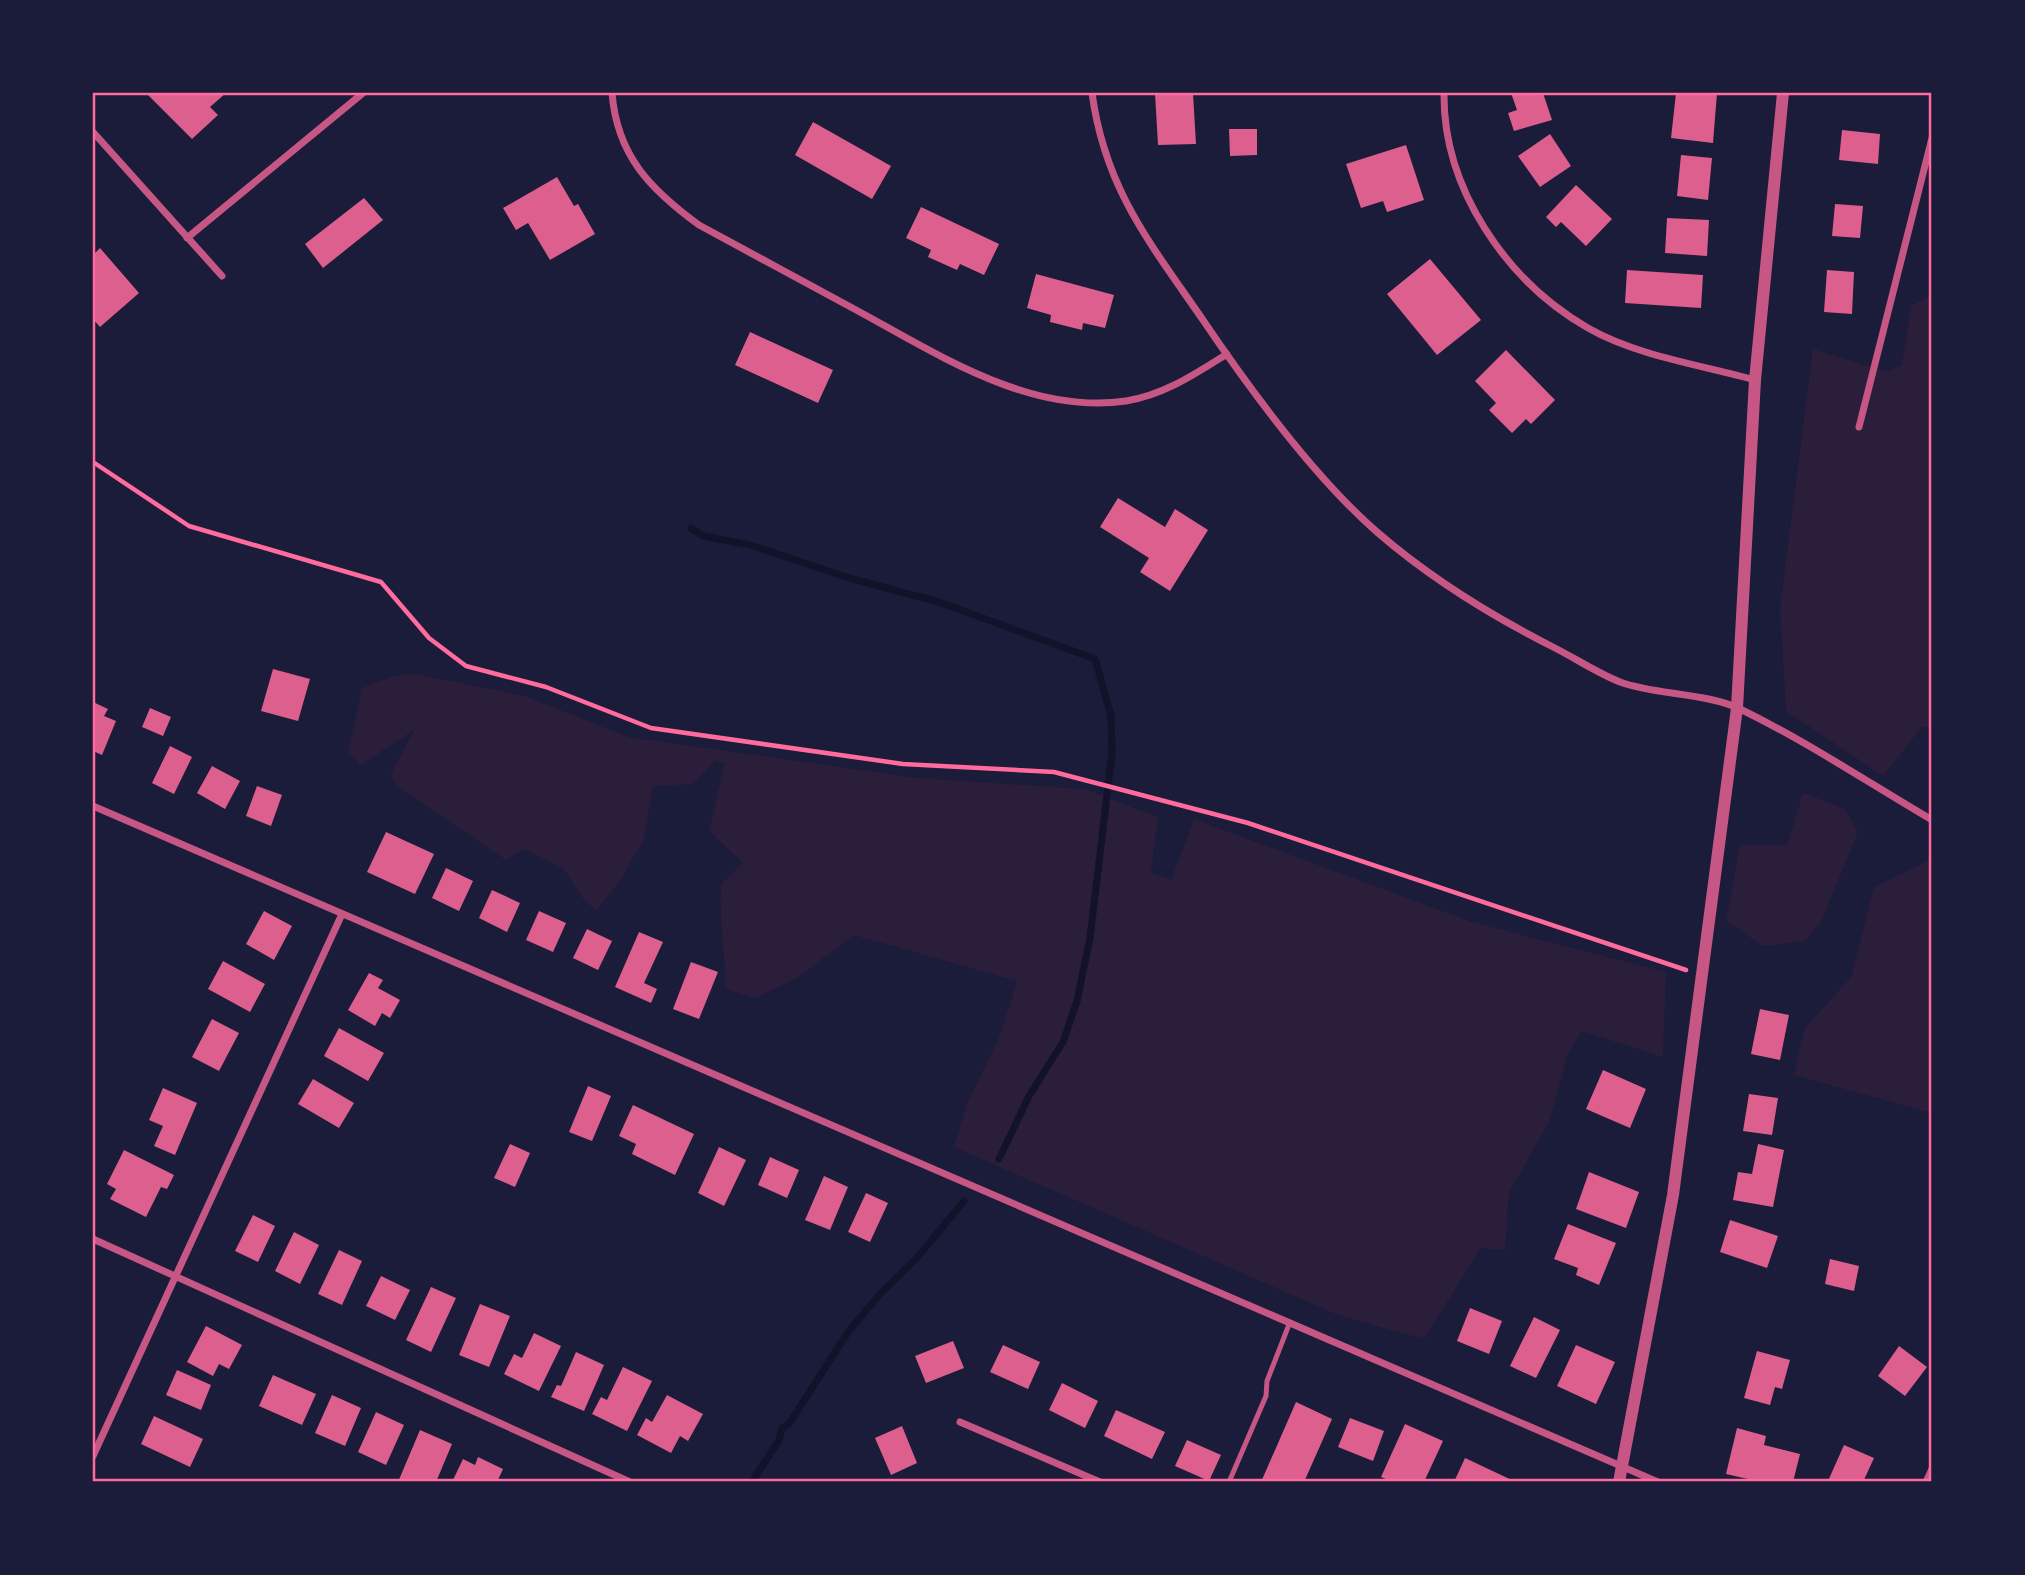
<svg xmlns="http://www.w3.org/2000/svg" width="2025" height="1575" viewBox="0 0 2025 1575" font-family="Ubuntu,sans-serif">
  <style>
    .green { fill: #2a1e3b }
    .lines { fill: none; stroke-linecap: round; stroke-linejoin: round }
    .stream { stroke: #12122b; stroke-width: 7 }
    .building { fill: #dd5f8e }
    .path { stroke: #ff6b9d; stroke-width: 4.5 }
    .service { stroke: #c65784; stroke-width: 5 }
    .minor { stroke: #c65784; stroke-width: 7 }
    .tertiary { stroke: #c65784; stroke-width: 12 }
    .neatline { fill: none; stroke: #ff6b9d; stroke-width: 2.5 }
  </style>
  <rect width="100%" height="100%" fill="#1b1b3a"/>
  <path class="green" d="M 1932,295 L 1932,727 L 1922,727 L 1883,776 L 1786,711 L 1780,607 L 1813,349 L 1887,372 L 1902,365 L 1911,306 Z
    M 415,674 L 525,696 L 628,737 L 918,778 L 1084,789 L 1158,817 L 1151,873 L 1171,880 L 1194,819 L 1472,922 L 1666,972 L 1663,1057 L 1582,1031 L 1568,1054 L 1549,1122 L 1509,1193 L 1505,1250 L 1481,1248 L 1424,1339 L 1338,1315 L 954,1147 L 967,1104 L 1000,1035 L 1017,981 L 854,935 L 797,978 L 756,998 L 726,989 C 725,953 719,919 721,884 L 743,863 L 709,831 L 725,763 L 715,761 L 693,784 L 653,786 L 644,839 L 621,879 L 596,911 L 582,897 L 563,868 L 525,849 L 506,860 L 401,789 L 390,776 L 414,730 L 361,765 L 348,753 L 362,688 L 394,676 Z
    M 1803,793 L 1845,809 L 1858,832 L 1822,920 L 1805,941 L 1763,946 L 1726,921 L 1740,845 L 1787,845 Z
    M 1932,859 L 1932,1113 L 1794,1075 L 1805,1028 L 1851,977 L 1874,887 Z"/>
  <g class="lines">
    <path class="stream" d="M 691,528 L 703,536 L 750,545 L 849,578 L 939,602 L 1095,659 L 1111,716 L 1112,753 L 1090,938 L 1077,1001 L 1063,1042 L 1029,1096 L 999,1159
      M 752,1482 L 779,1440 L 782,1428 L 789,1424 L 848,1332 L 880,1294 L 915,1260 L 964,1201"/>
  </g>
  <path class="building" d="M 146,93 L 226,93 L 210,107 L 218,115 L 192,139 Z
    M 1155,93 L 1193,93 L 1196,144 L 1158,145 Z
    M 1511,93 L 1543,93 L 1552,120 L 1514,131 L 1508,113 L 1517,110 Z
    M 1676,93 L 1717,93 L 1713,143 L 1671,138 Z
    M 813,122 L 891,166 L 872,199 L 795,155 Z
    M 1229,129 L 1257,129 L 1257,155 L 1230,156 Z
    M 1842,130 L 1880,134 L 1878,164 L 1839,160 Z
    M 1550,134 L 1571,166 L 1540,187 L 1518,156 Z
    M 1406,145 L 1424,200 L 1387,212 L 1383,201 L 1361,208 L 1346,164 Z
    M 1681,155 L 1712,158 L 1708,200 L 1677,196 Z
    M 557,177 L 574,206 L 578,204 L 595,234 L 550,260 L 528,223 L 516,230 L 503,208 Z
    M 1576,185 L 1612,219 L 1586,246 L 1561,222 L 1556,227 L 1546,217 Z
    M 364,198 L 383,220 L 323,268 L 305,244 Z
    M 1835,204 L 1863,206 L 1860,238 L 1832,236 Z
    M 921,207 L 999,244 L 984,275 L 960,264 L 957,270 L 928,257 L 931,250 L 906,238 Z
    M 1667,218 L 1709,220 L 1707,256 L 1665,253 Z
    M 100,248 L 139,293 L 100,327 L 93,319 L 93,255 Z
    M 1430,259 L 1481,320 L 1437,355 L 1387,294 Z
    M 1627,270 L 1703,275 L 1701,308 L 1625,303 Z
    M 1827,270 L 1854,272 L 1852,314 L 1824,312 Z
    M 1036,274 L 1114,295 L 1105,328 L 1083,323 L 1082,330 L 1050,322 L 1051,315 L 1027,308 Z
    M 750,332 L 833,370 L 818,403 L 735,365 Z
    M 1506,350 L 1555,400 L 1531,424 L 1526,419 L 1512,433 L 1489,410 L 1496,403 L 1475,381 Z
    M 1118,498 L 1165,527 L 1175,509 L 1208,530 L 1170,591 L 1140,572 L 1149,558 L 1100,527 Z
    M 273,669 L 310,679 L 298,721 L 261,711 Z
    M 93,702 L 108,709 L 104,716 L 116,721 L 102,755 L 93,751 Z
    M 150,708 L 171,717 L 163,736 L 142,727 Z
    M 170,746 L 192,757 L 174,794 L 152,783 Z
    M 212,766 L 240,781 L 225,809 L 197,793 Z
    M 257,786 L 282,795 L 271,826 L 246,816 Z
    M 386,832 L 434,854 L 415,894 L 367,872 Z
    M 446,868 L 473,881 L 459,911 L 432,898 Z
    M 492,890 L 520,903 L 507,932 L 479,918 Z
    M 264,911 L 292,926 L 274,960 L 246,944 Z
    M 539,911 L 566,923 L 553,952 L 526,940 Z
    M 587,929 L 612,941 L 598,970 L 573,958 Z
    M 639,932 L 663,942 L 644,983 L 657,989 L 651,1003 L 615,987 Z
    M 223,961 L 265,984 L 250,1012 L 208,989 Z
    M 691,962 L 718,972 L 699,1019 L 673,1009 Z
    M 369,973 L 383,980 L 378,988 L 400,1000 L 390,1018 L 382,1013 L 375,1026 L 348,1010 Z
    M 1760,1009 L 1789,1015 L 1780,1060 L 1751,1054 Z
    M 212,1019 L 239,1033 L 219,1071 L 192,1057 Z
    M 339,1028 L 384,1053 L 368,1081 L 324,1056 Z
    M 1603,1070 L 1646,1089 L 1630,1128 L 1586,1109 Z
    M 313,1079 L 354,1103 L 339,1128 L 298,1104 Z
    M 588,1086 L 611,1096 L 592,1141 L 569,1132 Z
    M 163,1088 L 197,1103 L 175,1155 L 154,1146 L 163,1126 L 149,1120 Z
    M 1749,1094 L 1778,1098 L 1772,1135 L 1743,1131 Z
    M 633,1105 L 694,1134 L 675,1175 L 632,1154 L 636,1144 L 619,1136 Z
    M 510,1144 L 530,1153 L 515,1187 L 494,1178 Z
    M 1758,1144 L 1784,1150 L 1773,1207 L 1733,1200 L 1738,1172 L 1752,1174 Z
    M 719,1147 L 746,1160 L 724,1206 L 698,1193 Z
    M 124,1150 L 174,1175 L 167,1189 L 161,1187 L 146,1217 L 110,1199 L 116,1189 L 107,1184 Z
    M 770,1157 L 799,1170 L 787,1198 L 758,1185 Z
    M 1589,1172 L 1639,1192 L 1626,1228 L 1576,1209 Z
    M 824,1176 L 848,1187 L 830,1230 L 805,1220 Z
    M 866,1193 L 888,1203 L 870,1242 L 848,1232 Z
    M 253,1215 L 275,1226 L 258,1262 L 235,1251 Z
    M 1730,1220 L 1778,1236 L 1767,1268 L 1720,1252 Z
    M 1568,1224 L 1616,1243 L 1599,1285 L 1576,1275 L 1578,1268 L 1554,1259 Z
    M 294,1232 L 319,1245 L 300,1284 L 275,1271 Z
    M 339,1250 L 362,1261 L 342,1305 L 318,1294 Z
    M 1830,1259 L 1859,1266 L 1854,1291 L 1825,1284 Z
    M 381,1276 L 410,1290 L 395,1320 L 366,1306 Z
    M 431,1287 L 456,1298 L 431,1352 L 406,1340 Z
    M 480,1304 L 510,1316 L 489,1367 L 459,1355 Z
    M 1470,1308 L 1502,1321 L 1489,1354 L 1457,1341 Z
    M 1534,1317 L 1560,1330 L 1536,1378 L 1510,1366 Z
    M 206,1326 L 242,1345 L 229,1369 L 219,1364 L 213,1376 L 187,1362 Z
    M 534,1333 L 561,1346 L 539,1391 L 504,1374 L 514,1354 L 522,1358 Z
    M 953,1341 L 964,1368 L 926,1383 L 915,1356 Z
    M 1003,1345 L 1040,1362 L 1028,1389 L 990,1372 Z
    M 1576,1345 L 1615,1362 L 1596,1404 L 1557,1386 Z
    M 1899,1346 L 1927,1367 L 1905,1396 L 1878,1376 Z
    M 1757,1351 L 1790,1360 L 1782,1389 L 1775,1387 L 1770,1405 L 1744,1398 Z
    M 576,1352 L 604,1365 L 584,1411 L 551,1397 L 557,1385 L 561,1386 Z
    M 623,1367 L 652,1381 L 627,1431 L 592,1414 L 601,1397 L 607,1400 Z
    M 177,1370 L 211,1385 L 201,1410 L 166,1395 Z
    M 273,1375 L 316,1394 L 302,1425 L 259,1406 Z
    M 1062,1383 L 1098,1401 L 1085,1428 L 1049,1410 Z
    M 332,1395 L 361,1408 L 345,1446 L 315,1433 Z
    M 667,1395 L 703,1414 L 688,1441 L 680,1436 L 671,1453 L 637,1435 L 646,1418 L 652,1422 Z
    M 1296,1402 L 1332,1419 L 1304,1482 L 1261,1482 Z
    M 1116,1410 L 1165,1432 L 1152,1459 L 1104,1436 Z
    M 376,1412 L 404,1425 L 386,1465 L 358,1452 Z
    M 154,1416 L 203,1439 L 190,1467 L 141,1444 Z
    M 1350,1418 L 1384,1431 L 1373,1461 L 1338,1447 Z
    M 1405,1424 L 1443,1441 L 1424,1482 L 1393,1482 L 1381,1477 Z
    M 902,1426 L 917,1463 L 891,1475 L 875,1438 Z
    M 1737,1428 L 1766,1436 L 1764,1445 L 1800,1454 L 1793,1482 L 1761,1482 L 1726,1474 Z
    M 420,1430 L 452,1444 L 436,1482 L 398,1482 Z
    M 1187,1440 L 1221,1455 L 1209,1481 L 1175,1466 Z
    M 1844,1445 L 1874,1458 L 1863,1482 L 1828,1481 Z
    M 478,1457 L 503,1469 L 497,1482 L 452,1482 L 463,1459 L 475,1465 Z
    M 1465,1458 L 1516,1482 L 1454,1482 Z"/>
  <g class="lines">
    <path class="path" d="M 93,462 L 189,526 L 381,582 L 429,638 L 466,666 L 546,687 L 651,728 L 903,764 L 1054,772 L 1248,823 L 1686,970"/>
    <path class="service" d="M 1229,1482 L 1266,1396 L 1267,1381 L 1290,1322"/>
    <path class="minor" d="M 612,93 C 617,156 651,190 699,225 C 752,254 805,282 858,311 C 939,355 1030,415 1126,401 C 1164,395 1195,374 1227,354
      M 1092,93 C 1105,189 1150,243 1203,320 C 1251,391 1313,476 1377,532 C 1430,578 1490,615 1553,647 C 1575,658 1597,673 1620,682 C 1655,695 1707,693 1740,709 C 1806,741 1869,783 1932,820
      M 1444,93 C 1443,188 1506,281 1588,328 C 1637,356 1701,365 1755,380
      M 93,132 L 222,276
      M 187,238 L 363,93
      M 1859,427 L 1932,138
      M 93,806 L 1658,1482
      M 93,1239 L 630,1482
      M 960,1422 L 1100,1482
      M 93,1456 L 342,914
      M 1926,1482 L 1932,1469"/>
    <path class="tertiary" d="M 1619,1482 L 1673,1195 L 1737,708 L 1755,380 L 1783,93"/>
  </g>
  <rect width="2025" height="1575" fill="none" stroke="#1b1b3a" stroke-width="189"/>
  <rect x="94" y="94" width="1836" height="1386" class="neatline"/>
</svg>
